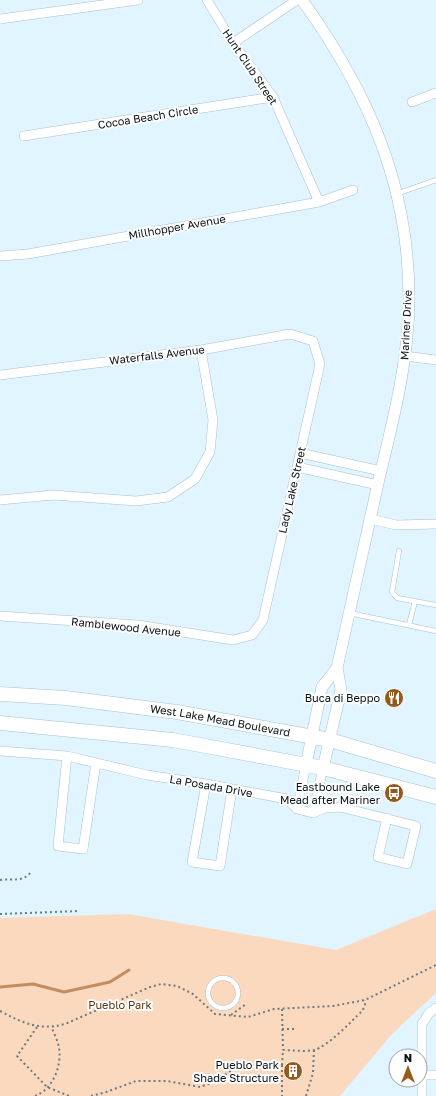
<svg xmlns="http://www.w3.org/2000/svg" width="436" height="1096" viewBox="0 0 436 1096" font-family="'Golos Text',sans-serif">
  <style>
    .green { fill: #fbd9be }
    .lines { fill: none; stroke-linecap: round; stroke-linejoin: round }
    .stream { stroke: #c48d5e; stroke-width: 3 }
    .service-casing { stroke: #a8c0cc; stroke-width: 5.5 }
    .minor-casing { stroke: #a8c0cc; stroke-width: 10 }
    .tertiary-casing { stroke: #a8c0cc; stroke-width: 12 }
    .primary-casing { stroke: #a8c0cc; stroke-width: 15 }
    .path { stroke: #6c7b82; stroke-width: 2; stroke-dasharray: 2 3; stroke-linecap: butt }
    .service { stroke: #fff; stroke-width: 4.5 }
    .minor { stroke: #fff; stroke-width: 9 }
    .tertiary { stroke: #fff; stroke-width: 11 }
    .primary { stroke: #fff; stroke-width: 14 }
    .labels { text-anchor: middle; stroke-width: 4; stroke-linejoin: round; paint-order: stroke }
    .street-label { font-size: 11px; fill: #081115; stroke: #fefefe }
    .poi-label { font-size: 11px; fill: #081115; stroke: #fefefe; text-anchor: end }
    .park-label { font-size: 11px; fill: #5d3713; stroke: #fefefe }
  </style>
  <rect width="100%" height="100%" fill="#e0f5ff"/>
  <path class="green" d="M 436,909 L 436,993 L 392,1034 L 340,1096 L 0,1096 L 0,918 L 128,914 L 336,950 Z"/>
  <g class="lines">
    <path class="stream" d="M 0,987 L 33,984 L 64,992 L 110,982 L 129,970"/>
    <g class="service-casing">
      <path id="service" d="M 396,194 L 436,180
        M 399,551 L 392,592 L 397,598 L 436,605
        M 349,613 L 436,631
        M 409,625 L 415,601
        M208 993a15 15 0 1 1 30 0a15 15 0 1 1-30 0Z"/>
    </g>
    <g class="minor-casing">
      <path id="minor" d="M 207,0 L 233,43 L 273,97 L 319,202
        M 0,19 L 138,0
        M 233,43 L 297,0
        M 412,102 L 436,93
        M 24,136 L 273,97
        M 0,256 L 28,254 L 319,202 L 353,190
        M 405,356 L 436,360
        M 0,375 L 201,350 L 290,334 L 313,341 L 320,364 L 263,620 L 252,635 L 233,640 L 138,625 L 0,616
        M 300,453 L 381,471
        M 297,467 L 378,485
        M 0,500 L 53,495 L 136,501 L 168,497 L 195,479 L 210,452 L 213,420 L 201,350
        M 370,519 L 396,525 L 436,524
        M 0,751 L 67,756 L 147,775 L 206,784 L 287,799 L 297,809 L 313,813 L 325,808 L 340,807 L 416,826 L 407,864 L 378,857 L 387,818
        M 67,756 L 58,846 L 83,849 L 96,763
        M 206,784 L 192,862 L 220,866 L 232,789
        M 297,809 L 306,765
        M 313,813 L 323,768
        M 421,1075 L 436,1075
        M 422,1096 L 422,1024 L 429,1013 L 436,1008"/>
    </g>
    <g class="tertiary-casing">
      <path id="tertiary" d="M 302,0 C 369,93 410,187 409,303 C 408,363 393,421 379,479 C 365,542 351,605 337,668 L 341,690 L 323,768
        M 306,765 L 322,687 L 337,668"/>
    </g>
    <g class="primary-casing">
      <g id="primary">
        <path id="s1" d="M 0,694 L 66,698 L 177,712 L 330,740 L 436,771"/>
        <path d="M 0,723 L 173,740 L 323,768 L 436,797"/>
      </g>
    </g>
    <path class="path" d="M 0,880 C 13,878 22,883 31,872
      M 0,914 L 80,911
      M 282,1009 L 283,1050
      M 0,1011 C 23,1023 39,1031 65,1024 L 150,987 L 161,984 L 177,986 L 193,994 L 215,1014 L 248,1017 L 274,1009 L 333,1006 L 365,1000 L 436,965
      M 231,1015 L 246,1004
      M 37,1027 L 17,1056 L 47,1087 L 69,1096
      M 282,1029 L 295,1029
      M 282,1065 L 282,1096
      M 35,1096 C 53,1089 62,1066 59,1048 C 58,1041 54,1034 52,1028
      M 91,1096 L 106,1092 L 136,1081 L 167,1081 L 200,1087 L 216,1081 L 239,1065 L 282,1065 L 283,1050 C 292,1050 304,1052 314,1050 C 327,1047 352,1021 362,1011 L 365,1006 L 365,1000
      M 306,1096 L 313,1073 L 314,1050"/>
    <use href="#service" class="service"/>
    <use href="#minor" class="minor"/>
    <use href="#tertiary" class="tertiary"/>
    <use href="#primary" class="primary"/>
  </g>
  <defs>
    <g id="restaurant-disc" transform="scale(1)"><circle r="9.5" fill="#96591c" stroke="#fefefe"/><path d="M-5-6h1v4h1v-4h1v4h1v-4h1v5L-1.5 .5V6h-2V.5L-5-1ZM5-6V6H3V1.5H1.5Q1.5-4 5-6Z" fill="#fff"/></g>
    <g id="bus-disc" transform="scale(1)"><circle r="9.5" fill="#96591c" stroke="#fefefe"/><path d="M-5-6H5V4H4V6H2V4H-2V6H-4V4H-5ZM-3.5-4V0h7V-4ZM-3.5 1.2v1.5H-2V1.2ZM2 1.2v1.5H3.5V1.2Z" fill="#fff"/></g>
    <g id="building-disc" transform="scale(1)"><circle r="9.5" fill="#96591c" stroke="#fefefe"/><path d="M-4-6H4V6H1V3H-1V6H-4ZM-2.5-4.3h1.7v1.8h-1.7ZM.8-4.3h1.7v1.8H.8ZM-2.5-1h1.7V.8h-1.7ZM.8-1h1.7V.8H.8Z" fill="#fff"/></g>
  </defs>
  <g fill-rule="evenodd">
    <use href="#restaurant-disc" x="394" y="698"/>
    <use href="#bus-disc" x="394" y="793"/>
    <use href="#building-disc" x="293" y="1071"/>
  </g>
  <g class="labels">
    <g class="street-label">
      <text transform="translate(250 67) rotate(56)" y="4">Hunt Club Street</text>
      <text transform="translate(148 117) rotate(-9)" y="4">Cocoa Beach Circle</text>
      <text transform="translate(177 227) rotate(-10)" y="4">Millhopper Avenue</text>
      <text transform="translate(406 325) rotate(-87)" y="4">Mariner Drive</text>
      <text transform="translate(157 355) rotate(-7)" y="4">Waterfalls Avenue</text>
      <text transform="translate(292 490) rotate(-77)" y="4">Lady Lake Street</text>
      <text transform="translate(126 627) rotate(6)" y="4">Ramblewood Avenue</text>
      <text dy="4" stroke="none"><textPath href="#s1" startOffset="222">West Lake Mead Boulevard</textPath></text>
      <text transform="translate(211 786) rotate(10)" y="4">La Posada Drive</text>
    </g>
    <g class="poi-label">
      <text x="380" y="702">Buca di Beppo</text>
      <text x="380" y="791">Eastbound Lake<tspan x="380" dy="13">Mead after Mariner</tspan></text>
      <text x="279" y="1069">Pueblo Park<tspan x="279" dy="13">Shade Structure</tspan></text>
    </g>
    <g class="park-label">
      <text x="120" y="1009">Pueblo Park</text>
    </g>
  </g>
  <g transform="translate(408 1068)"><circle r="19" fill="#fefefe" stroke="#9c9fa1"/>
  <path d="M0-3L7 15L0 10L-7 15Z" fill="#96591c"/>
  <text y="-6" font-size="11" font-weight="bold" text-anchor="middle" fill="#081115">N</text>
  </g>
</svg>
